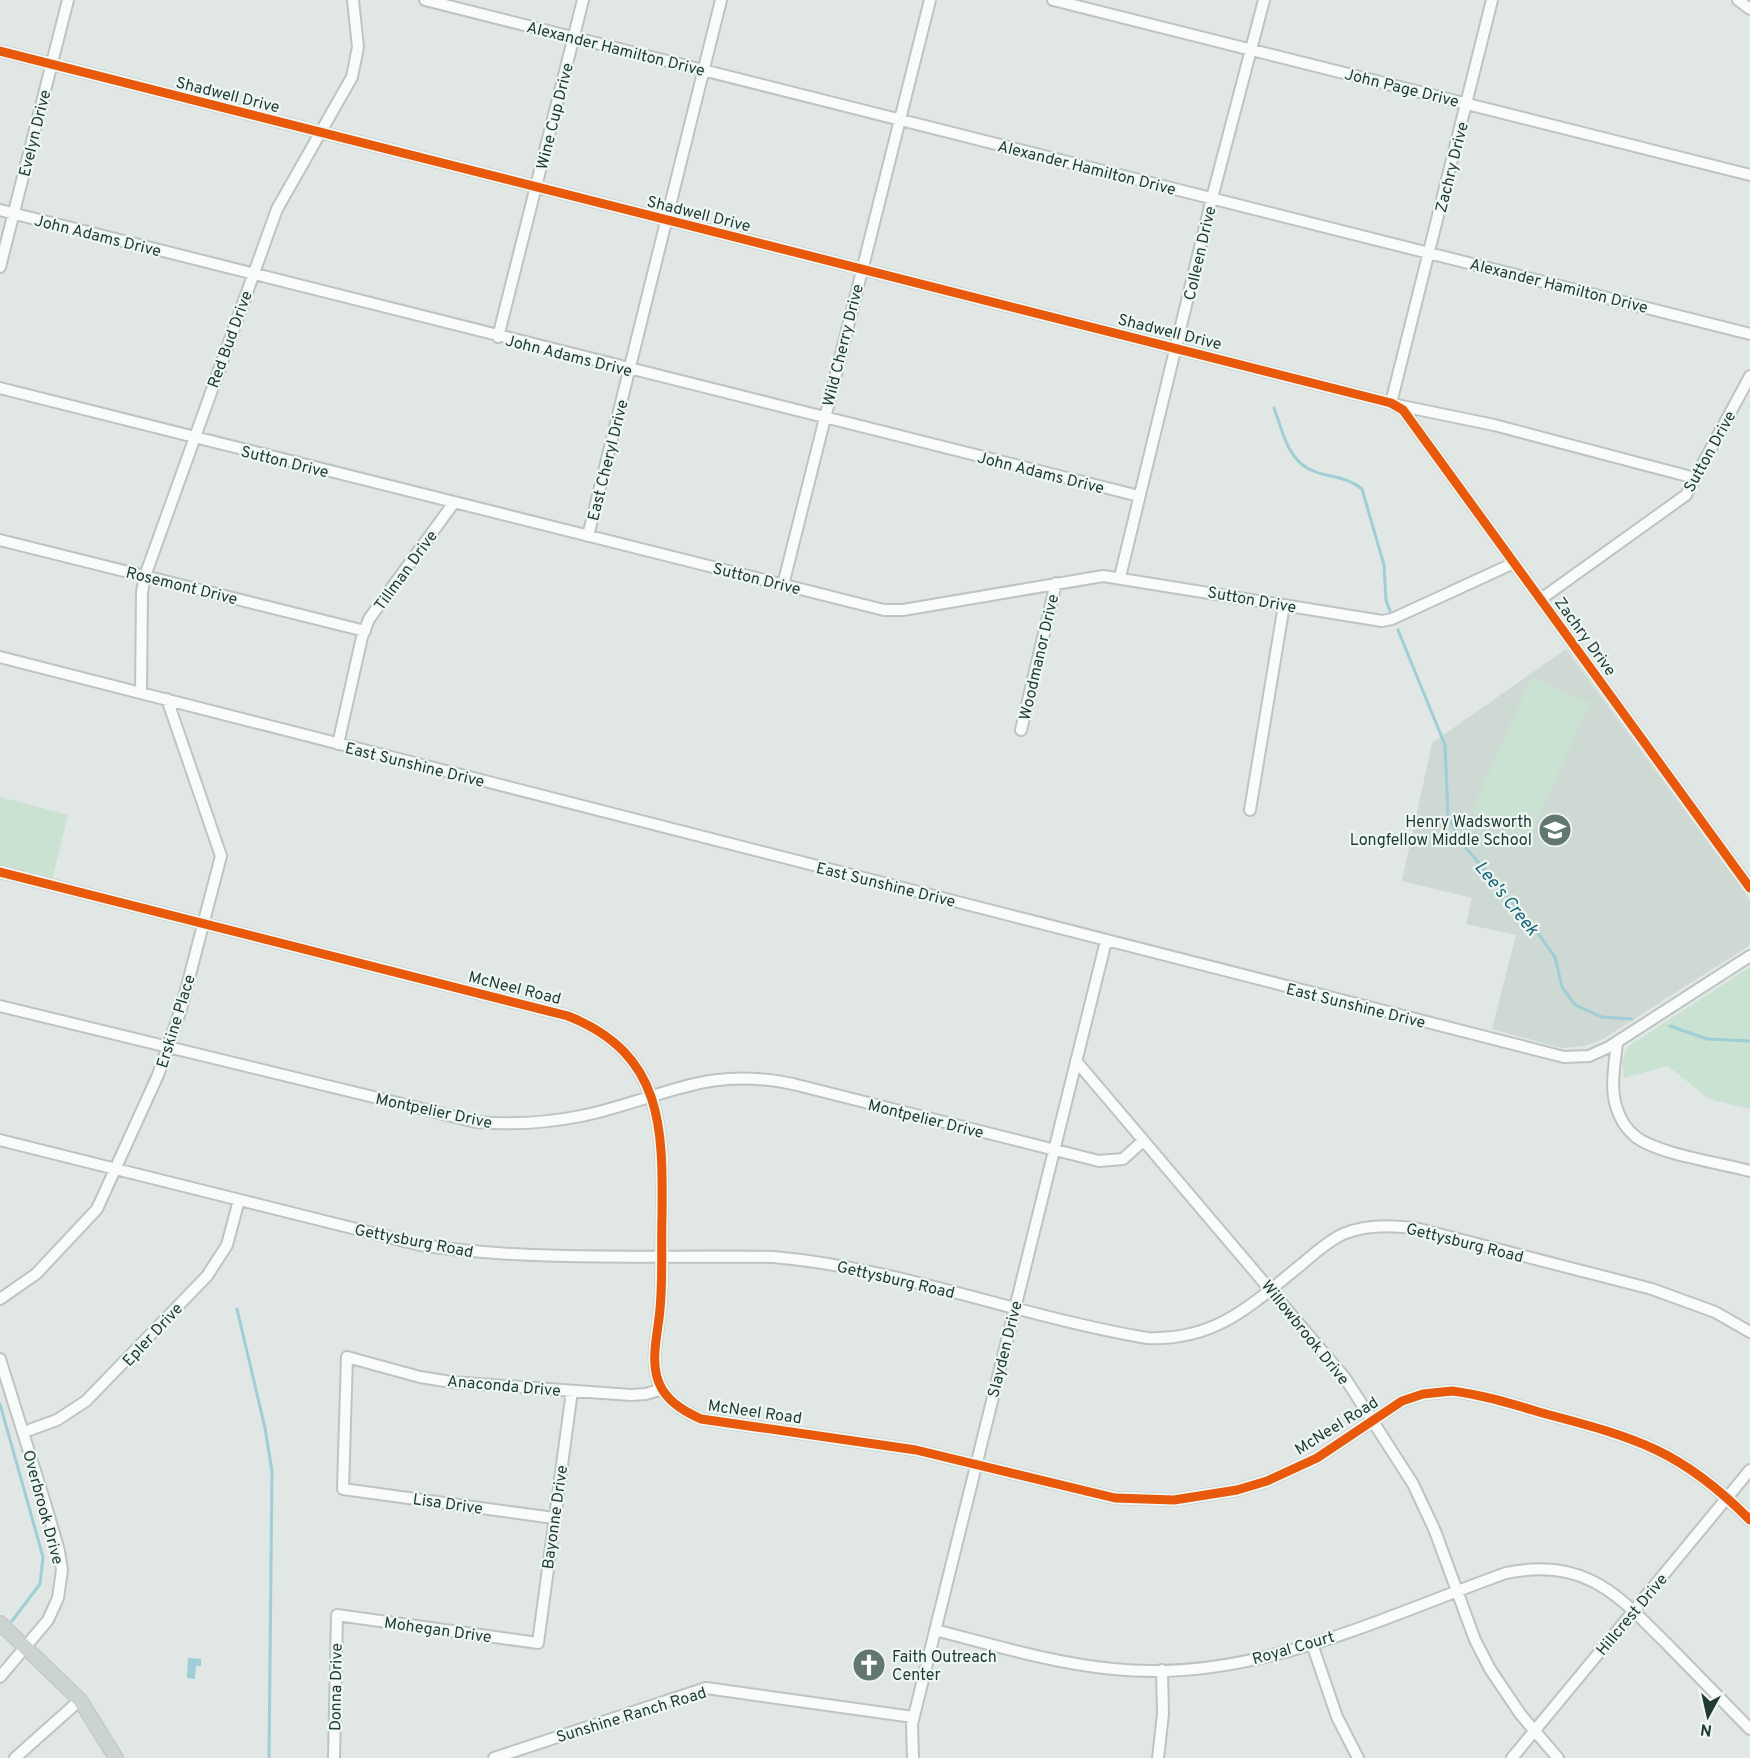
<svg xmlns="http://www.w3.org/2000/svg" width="1750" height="1758" viewBox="0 0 1750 1758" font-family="Overpass,sans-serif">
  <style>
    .built { fill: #ced9d4 }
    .green { fill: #c9e2d1 }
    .water { fill: #9fced7 }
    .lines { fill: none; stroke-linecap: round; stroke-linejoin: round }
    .stream { stroke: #9fced7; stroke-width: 3 }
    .minor-casing { stroke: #bec4c1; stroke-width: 14 }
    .major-casing { stroke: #bbc4c1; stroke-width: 16 }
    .minor { stroke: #fafbfb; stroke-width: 10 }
    .major { stroke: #ccd4d2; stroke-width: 14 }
    .cycleway-casing { stroke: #eef7f3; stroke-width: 13 }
    .cycleway { stroke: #e8590c; stroke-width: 9 }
    .labels { text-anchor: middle; stroke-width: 4.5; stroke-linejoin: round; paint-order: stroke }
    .street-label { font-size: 16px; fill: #1f3a33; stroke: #eef7f3 }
    .poi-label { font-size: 16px; fill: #1f3a33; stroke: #eef7f3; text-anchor: end }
    .water-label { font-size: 18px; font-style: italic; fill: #186677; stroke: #eef7f3 }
  </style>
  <rect width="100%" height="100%" fill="#e1e7e4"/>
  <path class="built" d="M 1566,649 L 1750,900 L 1750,945 L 1603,1039 L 1585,1046 L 1562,1048 L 1492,1029 L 1516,935 L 1466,924 L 1472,898 L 1402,881 L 1432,743 Z"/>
  <path class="green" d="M 1532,677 L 1590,703 L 1529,838 L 1471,812 Z
    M 0,797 L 68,815 L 52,880 L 0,867 Z
    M 1750,967 L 1750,1109 L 1709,1099 L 1668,1066 L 1624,1078 L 1622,1060 L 1629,1046 Z"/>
  <path class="water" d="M 188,1658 L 201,1659 L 201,1666 L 196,1666 L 195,1679 L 187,1678 Z"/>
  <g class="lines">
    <path class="stream" d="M 1274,408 C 1282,429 1287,458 1309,469 C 1328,479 1343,474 1362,489 L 1384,565 L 1386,600 L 1390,611
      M 1398,630 L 1445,745 L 1448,816 L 1461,842 L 1531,924 L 1555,957 L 1562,987 L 1575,1005 L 1602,1017 L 1632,1019
      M 1670,1026 L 1707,1039 L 1750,1041
      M 237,1309 L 265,1428 L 272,1471 L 269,1758
      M 0,1404 L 43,1557 L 40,1584 L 12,1621"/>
    <g class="minor-casing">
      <path id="minor" d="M 425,0 L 1750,334
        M 1053,0 L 1750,175
        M 1738,0 L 1750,9
        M 0,51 L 1391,403 L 1403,410 L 1750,888
        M 0,210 L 1139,496
        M 0,267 L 68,0
        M 498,337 L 583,0
        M 0,388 L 884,610 L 903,610 L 1103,576 L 1382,621 L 1392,619 L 1514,563
        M 1391,403 L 1492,0
        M 1397,405 L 1494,425 L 1695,478
        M 588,536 L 721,0
        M 0,540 L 365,631
        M 1120,577 L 1212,198 L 1264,0
        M 783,585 L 930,0
        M 1541,599 L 1686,495 L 1750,376
        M 0,657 L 1564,1057 L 1589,1056 L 1609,1047 L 1750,956
        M 141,693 L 142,592 L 145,576 L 277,209 L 352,77 L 358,47 L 353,0
        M 1021,730 L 1056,583
        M 338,744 L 362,637 L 369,619 L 453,504
        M 1250,810 L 1284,605
        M 0,872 L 568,1016 C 664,1054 663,1129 662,1217 C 661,1247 663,1278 660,1309 C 658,1335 648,1365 662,1389 C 671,1404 686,1412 701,1419 L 916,1450 L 1115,1498 L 1174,1500 L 1237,1490 L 1267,1481 L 1317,1458 L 1402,1401 L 1423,1394 L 1452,1391 C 1484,1395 1515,1405 1546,1414 C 1637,1438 1682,1451 1750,1520
        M 0,1006 L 476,1122 C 512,1125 546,1123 581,1116 C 662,1099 705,1065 793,1084 L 1099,1161 L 1123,1159 L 1143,1141
        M 1617,1042 C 1615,1063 1610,1086 1616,1106 C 1619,1117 1626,1129 1636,1137 C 1658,1154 1721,1163 1750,1171
        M 1076,1061 L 1345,1378 L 1413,1484 L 1435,1531 L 1475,1640 L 1490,1669 L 1521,1715 L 1558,1758
        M 0,1140 L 420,1245 C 536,1262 656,1255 773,1257 C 901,1268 1021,1317 1147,1338 C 1216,1341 1251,1305 1302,1264 C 1315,1253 1328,1241 1343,1234 C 1367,1224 1394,1225 1419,1229 L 1652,1289 L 1715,1312 L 1750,1332
        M 0,1299 L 36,1274 L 97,1209 L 158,1075 L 181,1009 L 221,856 L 167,699
        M 0,1359 L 46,1506 L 59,1551 L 62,1570 L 58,1598 L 48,1620 L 0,1677
        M 24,1432 L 57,1420 L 86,1401 L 207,1276 L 227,1245 L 239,1200
        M 554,1518 L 343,1489 L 347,1357 L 420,1377 L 451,1382 L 631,1395 L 646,1394 L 662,1389
        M 935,1630 C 994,1645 1052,1663 1113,1669 C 1251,1684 1380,1618 1506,1573 C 1535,1567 1565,1567 1592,1581 C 1621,1595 1643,1621 1666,1643 C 1694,1672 1722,1700 1750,1729
        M 1312,1644 L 1337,1717 L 1358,1758
        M 15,1758 L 80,1700
        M 334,1758 L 337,1615 L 538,1643 L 572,1391
        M 494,1758 L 706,1688 L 913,1717
        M 913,1758 L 912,1724 L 1106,941
        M 1158,1758 L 1163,1714 L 1162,1670
        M 1512,1758 L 1750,1470"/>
    </g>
    <g class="major-casing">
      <path id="major" d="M 0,1623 L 80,1700 L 116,1758"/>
    </g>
    <use href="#minor" class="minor"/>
    <use href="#major" class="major"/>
    <g class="cycleway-casing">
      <path id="cycleway" d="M 0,51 L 1391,403 L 1403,410 L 1750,888
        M 0,872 L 568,1016 C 664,1054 663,1129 662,1217 C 661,1247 663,1278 660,1309 C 658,1335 648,1365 662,1389 C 671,1404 686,1412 701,1419 L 916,1450 L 1115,1498 L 1174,1500 L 1237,1490 L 1267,1481 L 1317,1458 L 1402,1401 L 1423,1394 L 1452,1391 C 1484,1395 1515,1405 1546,1414 C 1637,1438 1682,1451 1750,1520"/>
    </g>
    <use href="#cycleway" class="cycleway"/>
  </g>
  <defs>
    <g id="school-disc" transform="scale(1.725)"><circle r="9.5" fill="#637771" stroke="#eef7f3"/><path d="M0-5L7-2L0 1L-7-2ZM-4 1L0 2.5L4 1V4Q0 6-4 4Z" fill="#fff"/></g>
    <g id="church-disc" transform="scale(1.725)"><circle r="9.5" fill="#637771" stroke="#eef7f3"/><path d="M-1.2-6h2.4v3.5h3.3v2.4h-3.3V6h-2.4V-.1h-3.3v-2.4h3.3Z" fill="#fff"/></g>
  </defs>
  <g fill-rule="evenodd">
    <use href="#school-disc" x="1555" y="830"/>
    <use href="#church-disc" x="869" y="1665"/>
  </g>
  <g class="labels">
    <g class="street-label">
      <text transform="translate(616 48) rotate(14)" y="6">Alexander Hamilton Drive</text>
      <text transform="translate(1402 87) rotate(14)" y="6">John Page Drive</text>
      <text transform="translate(228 94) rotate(14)" y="6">Shadwell Drive</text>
      <text transform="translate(554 116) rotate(-76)" y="6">Wine Cup Drive</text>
      <text transform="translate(34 133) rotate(-76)" y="6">Evelyn Drive</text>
      <text transform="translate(1087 167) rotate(14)" y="6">Alexander Hamilton Drive</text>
      <text transform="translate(1451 167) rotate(-76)" y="6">Zachry Drive</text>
      <text transform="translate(699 213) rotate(14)" y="6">Shadwell Drive</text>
      <text transform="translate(98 235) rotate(14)" y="6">John Adams Drive</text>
      <text transform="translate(1199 253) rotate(-77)" y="6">Colleen Drive</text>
      <text transform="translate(1559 285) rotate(14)" y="6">Alexander Hamilton Drive</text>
      <text transform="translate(1170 331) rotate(14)" y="6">Shadwell Drive</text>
      <text transform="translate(229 339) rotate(-70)" y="6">Red Bud Drive</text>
      <text transform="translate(842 345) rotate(-76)" y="6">Wild Cherry Drive</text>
      <text transform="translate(569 355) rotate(14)" y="6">John Adams Drive</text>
      <text transform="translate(1709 451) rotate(-61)" y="6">Sutton Drive</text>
      <text transform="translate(607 460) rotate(-76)" y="6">East Cheryl Drive</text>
      <text transform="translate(285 461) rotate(14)" y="6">Sutton Drive</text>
      <text transform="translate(1041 472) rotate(14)" y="6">John Adams Drive</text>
      <text transform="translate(405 570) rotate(-54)" y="6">Tillman Drive</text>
      <text transform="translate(757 578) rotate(14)" y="6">Sutton Drive</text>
      <text transform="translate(182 585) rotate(14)" y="6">Rosemont Drive</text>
      <text transform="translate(1252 599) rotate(10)" y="6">Sutton Drive</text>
      <text transform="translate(1586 636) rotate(54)" y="6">Zachry Drive</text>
      <text transform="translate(1038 657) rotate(-77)" y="6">Woodmanor Drive</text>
      <text transform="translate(415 764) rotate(14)" y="6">East Sunshine Drive</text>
      <text transform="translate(886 884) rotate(14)" y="6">East Sunshine Drive</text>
      <text transform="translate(515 987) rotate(14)" y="6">McNeel Road</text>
      <text transform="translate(1356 1005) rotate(14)" y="6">East Sunshine Drive</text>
      <text transform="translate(175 1021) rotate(-73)" y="6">Erskine Place</text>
      <text transform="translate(434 1110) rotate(12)" y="6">Montpelier Drive</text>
      <text transform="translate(926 1118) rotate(14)" y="6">Montpelier Drive</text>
      <text transform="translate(414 1240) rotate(11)" y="6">Gettysburg Road</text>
      <text transform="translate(1465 1242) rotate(14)" y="6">Gettysburg Road</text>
      <text transform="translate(896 1279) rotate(13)" y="6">Gettysburg Road</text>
      <text transform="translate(1306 1332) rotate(51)" y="6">Willowbrook Drive</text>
      <text transform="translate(152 1334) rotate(-47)" y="6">Epler Drive</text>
      <text transform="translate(1004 1349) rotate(-76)" y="6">Slayden Drive</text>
      <text transform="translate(504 1385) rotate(5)" y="6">Anaconda Drive</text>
      <text transform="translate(755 1411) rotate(8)" y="6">McNeel Road</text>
      <text transform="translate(1336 1425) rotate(-32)" y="6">McNeel Road</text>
      <text transform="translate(448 1503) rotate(8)" y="6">Lisa Drive</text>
      <text transform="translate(44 1507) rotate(75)" y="6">Overbrook Drive</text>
      <text transform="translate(554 1517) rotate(-82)" y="6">Bayonne Drive</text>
      <text transform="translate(1631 1614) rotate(-50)" y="6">Hillcrest Drive</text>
      <text transform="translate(438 1629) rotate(8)" y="6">Mohegan Drive</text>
      <text transform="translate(1293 1647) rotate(-16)" y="6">Royal Court</text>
      <text transform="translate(335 1687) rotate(-89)" y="6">Donna Drive</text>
      <text transform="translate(631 1714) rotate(-17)" y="6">Sunshine Ranch Road</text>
    </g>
    <g class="poi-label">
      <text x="1532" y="827">Henry Wadsworth<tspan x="1532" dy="18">Longfellow Middle School</tspan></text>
      <text x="892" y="1662" text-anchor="start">Faith Outreach<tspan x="892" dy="18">Center</tspan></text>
    </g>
    <g class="water-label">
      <text transform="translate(1507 898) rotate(51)" y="6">Lee's Creek</text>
    </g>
  </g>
  <g transform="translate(1708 1716) rotate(188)" stroke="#eef7f3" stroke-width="4.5" paint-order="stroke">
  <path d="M0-4.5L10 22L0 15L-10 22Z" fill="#1f3a33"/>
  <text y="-9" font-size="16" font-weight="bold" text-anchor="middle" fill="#1f3a33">N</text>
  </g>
</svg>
